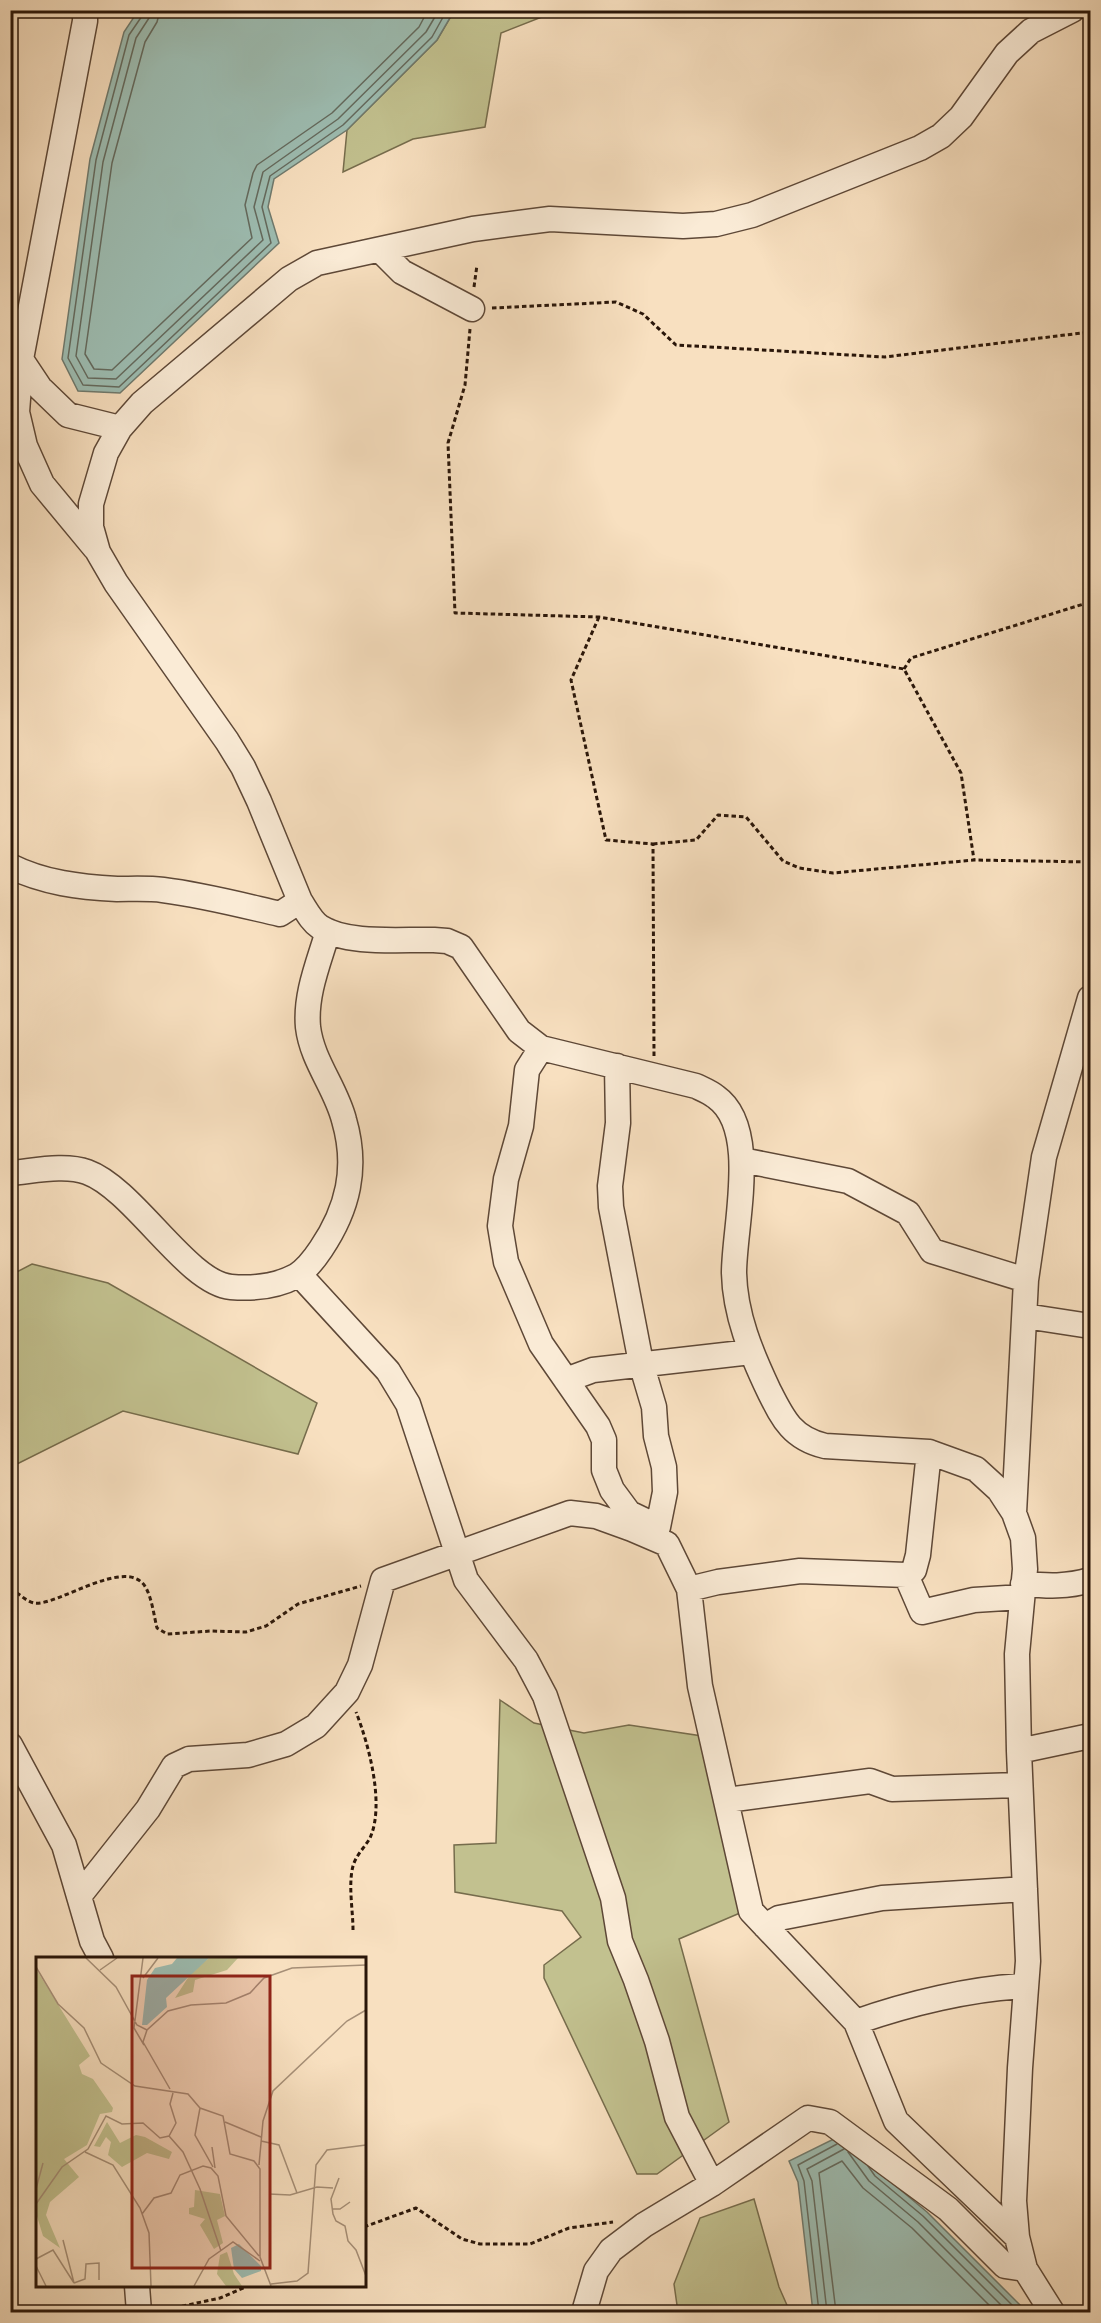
<svg xmlns="http://www.w3.org/2000/svg" width="1101" height="2323" viewBox="0 0 1101 2323" font-family="'Gentium Book Plus',serif">
  <style>
    .green { fill: #c2c18f; stroke: #766c4c; stroke-width: 1.5 }
    .water { fill: #9dbdb2; stroke: #6f7a6e; stroke-width: 1.5 }
    .lines { fill: none; stroke-linecap: round; stroke-linejoin: round }
    .shore { stroke: #646a5e; stroke-width: 1.5 }
    .minor-casing { stroke: #5e4837; stroke-width: 27 }
    .path { stroke: #2a1609; stroke-width: 3; stroke-dasharray: 4.5 3; stroke-linecap: butt }
    .minor { stroke: #faebd6; stroke-width: 24 }
    .inset-road { fill: none; stroke: #a68f77; stroke-width: 1.5 }
    .view { fill: #8f2418; fill-opacity: 0.15; stroke: #8f2418; stroke-width: 3 }
    .inset-edge { fill: none; stroke: #2a1609; stroke-width: 3 }
  </style>
  <rect width="100%" height="100%" fill="#f8e0c0"/>
  <filter id="stains"><feTurbulence type="fractalNoise" baseFrequency=".00333" numOctaves="4"/><feColorMatrix values="0 0 0 0 .2 0 0 0 0 .09 0 0 0 0 .02 0 0 0 .5 -.17"/></filter>
  <radialGradient id="worn" r=".72"><stop offset=".6" stop-color="#630" stop-opacity="0"/><stop offset="1" stop-color="#630" stop-opacity=".3"/></radialGradient>
  <path class="green" d="M 454,11 L 557,11 L 501,33 L 485,127 L 413,139 L 343,172 L 347,130 L 437,40 Z
    M 32,1264 L 108,1283 L 317,1403 L 298,1454 L 123,1411 L 11,1467 L 11,1275 Z
    M 500,1700 L 534,1723 L 584,1733 L 629,1725 L 702,1736 L 740,1913 L 679,1939 L 729,2122 L 657,2174 L 637,2174 L 544,1978 L 544,1965 L 581,1937 L 562,1911 L 455,1892 L 454,1845 L 496,1843 Z
    M 754,2199 L 779,2287 L 790,2312 L 678,2312 L 674,2284 L 700,2218 Z"/>
  <path class="water" d="M 138,11 L 454,11 L 437,40 L 347,130 L 274,179 L 268,207 L 279,243 L 120,393 L 78,391 L 62,359 L 90,159 L 124,32 Z
    M 850,2131 L 879,2172 L 927,2212 L 1024,2309 L 1025,2312 L 813,2312 L 798,2182 L 789,2161 Z"/>
  <g class="lines">
    <path class="shore" d="M 143,10 L 142,16 L 129,35 L 96,160 L 68,358 L 83,385 L 119,387 L 271,243 L 262,207 L 270,176 L 343,125 L 432,37 L 447,10
      M 151,10 L 149,18 L 136,38 L 103,162 L 76,356 L 88,378 L 116,379 L 263,240 L 254,207 L 263,172 L 338,119 L 426,32 L 439,10
      M 160,10 L 157,22 L 145,42 L 112,163 L 85,354 L 94,369 L 112,370 L 252,238 L 245,205 L 253,173 L 257,165 L 332,113 L 419,27 L 428,10
      M 848,2152 L 869,2181 L 918,2222 L 1008,2312
      M 868,2166 L 875,2176 L 923,2216 L 1019,2312
      M 819,2312 L 804,2181 L 798,2165 L 837,2144
      M 827,2312 L 812,2181 L 807,2169 L 844,2149
      M 836,2312 L 819,2173 L 842,2161 L 863,2188 L 912,2228 L 996,2312"/>
    <g class="minor-casing">
      <path id="minor" d="M 85,10 L 85,21 L 21,359 L 17,412 L 25,446 L 42,484 L 95,548
        M 380,250 L 402,272 L 472,309
        M 18,355 L 40,388 L 68,415 L 120,428
        M 10,866 C 44,883 80,887 117,889 C 132,889 148,888 163,890 C 203,895 241,905 280,914 L 300,901
        M 541,1048 L 527,1070 L 521,1126 L 506,1179 L 500,1226 L 506,1262 L 541,1344 L 598,1426 L 604,1440 L 604,1470 L 612,1490 L 629,1513 L 654,1525
        M 617,1066 L 618,1123 L 610,1186 L 611,1207 L 641,1363 L 654,1407 L 656,1436 L 664,1467 L 665,1492 L 658,1527
        M 742,1160 L 848,1181 L 908,1213 L 932,1251 L 1026,1280
        M 10,1173 C 34,1171 65,1164 87,1172 C 134,1189 187,1283 231,1287 C 254,1289 275,1287 296,1276 C 306,1270 315,1258 321,1249 C 348,1209 358,1168 344,1120 C 336,1088 312,1061 308,1027 C 305,994 319,962 328,931
        M 299,1274 L 388,1371 L 408,1404 L 466,1580 L 526,1660 L 545,1696 L 613,1898 L 620,1941 L 636,1980 L 657,2041 L 677,2117 L 712,2184
        M 1025,1316 L 1090,1326
        M 566,1380 L 593,1370 L 751,1352
        M 1014,1513 L 1026,1280 L 1044,1157 L 1090,998
        M 906,1575 L 922,1612 L 974,1600 L 1022,1597
        M 1023,1584 C 1048,1586 1067,1587 1090,1580
        M 689,1589 L 718,1582 L 800,1571 L 906,1575 L 914,1570 L 918,1555 L 929,1452
        M 10,1745 L 64,1845 L 92,1941 L 101,1958
        M 1019,1751 L 1090,1736
        M 727,1800 L 870,1781 L 892,1789 L 1020,1785
        M 80,1895 L 148,1809 L 174,1766 L 189,1759 L 248,1755 L 286,1744 L 316,1726 L 347,1692 L 360,1665 L 383,1580 L 570,1513 L 596,1516 L 632,1529 L 667,1544 L 689,1589 L 700,1686 L 751,1911 L 856,2022 L 896,2121 L 1017,2237
        M 765,1926 L 779,1918 L 882,1898 L 1025,1889
        M 856,2022 C 907,2004 972,1988 1026,1986
        M 137,2286 L 139,2312
        M 584,2312 L 596,2271 L 611,2250 L 644,2225 L 712,2184 L 808,2118 L 830,2122 L 948,2209 L 1005,2266 L 1025,2269
        M 1052,2312 L 1025,2269 L 1017,2237 L 1014,2201 L 1020,2068 L 1028,1961 L 1019,1751 L 1017,1654 L 1025,1569 L 1023,1538 L 1014,1513 L 999,1490 L 976,1469 L 929,1452 L 825,1446 C 792,1438 783,1419 769,1391 C 751,1353 735,1315 734,1273 C 734,1226 760,1128 716,1097 C 710,1092 702,1089 696,1086 L 541,1048 L 519,1031 L 461,947 L 447,941 L 434,940 C 402,939 347,945 320,927 C 311,921 306,910 300,901 L 259,801 L 243,767 L 227,741 L 116,583 L 98,552 L 91,527 L 91,504 L 106,453 L 120,428 L 142,403 L 289,279 L 317,263 L 473,229 L 550,219 L 683,226 L 716,224 L 752,215 L 920,148 L 941,136 L 961,117 L 1007,53 L 1031,31 L 1072,10"/>
    </g>
    <path class="path" d="M 474,287 L 477,265
      M 492,308 L 616,302 L 643,314 L 676,345 L 885,357 L 1090,332
      M 470,329 L 465,385 L 448,443 L 455,613 L 599,617 L 904,669 L 961,773 L 974,860
      M 599,617 L 571,680 L 606,840 L 653,844 L 654,1056
      M 904,669 L 911,658 L 1090,602
      M 653,844 L 696,840 L 718,815 L 746,817 L 783,861 L 799,868 L 833,873 L 974,860 L 1090,862
      M 10,1589 C 18,1592 25,1601 34,1603 C 57,1607 128,1554 146,1588 C 152,1599 154,1616 157,1628 L 167,1634 L 211,1631 L 246,1632 L 266,1626 L 298,1604 L 361,1586
      M 353,1930 C 353,1910 348,1885 353,1866 C 356,1855 365,1847 370,1838 C 385,1805 369,1745 356,1712
      M 364,2227 L 416,2208 L 462,2239 L 480,2244 L 530,2244 L 569,2228 L 613,2222
      M 160,2311 L 220,2298 L 248,2286
      M 96,2312 L 119,2310"/>
    <use href="#minor" class="minor"/>
  </g>
  <g transform="translate(36 1957)">
    <rect width="330" height="330" fill="#f8e0c0"/>
    <path d="M 173,1 L 202,1 L 191,13 L 159,23 L 157,35 L 139,41 L 155,16 ZM 0,12 L 54,99 L 43,108 L 46,117 L 57,122 L 77,151 L 76,155 L 64,157 L 51,188 L 28,202 L 43,220 L 14,245 L 10,258 L 24,291 L 7,279 L 0,256 ZM 71,165 L 84,186 L 100,178 L 109,180 L 136,195 L 133,202 L 111,196 L 86,210 L 72,198 L 75,185 L 70,180 L 64,190 L 58,189 ZM 159,233 L 184,237 L 189,259 L 181,263 L 187,286 L 178,292 L 164,268 L 169,262 L 153,257 L 153,251 L 158,250 ZM 191,295 L 198,317 L 206,329 L 190,329 L 181,317 L 184,298 Z" fill="#c2c18f"/>
    <path d="M 141,1 L 173,1 L 130,41 L 131,50 L 111,68 L 106,68 L 111,23 L 119,11 L 136,7 ZM 203,287 L 225,309 L 225,314 L 206,321 L 198,312 L 195,291 Z" fill="#9dbdb2"/>
    <path class="inset-road" d="M 50,1 L 80,30 L 101,68 L 111,73M 107,1 L 98,71 L 108,88M 0,10 L 22,47 L 48,71 L 65,106 L 99,129 L 152,137 L 164,151 L 187,159 L 194,197 L 218,204 L 224,212 L 224,300 L 235,329M 64,13 L 81,1M 107,21 L 122,1M 134,132 L 107,85 L 111,73 L 132,54 L 155,48 L 190,46 L 214,36 L 228,21 L 256,11 L 330,8M 164,151 L 159,178 L 177,210M 189,165 L 225,180M 133,179 L 147,195 L 164,232 L 185,294M 225,184 L 243,188 L 261,236M 176,190 L 179,211M 49,195 L 77,208 L 104,251 L 113,276 L 115,329M 223,208 L 227,164 L 237,134 L 311,64 L 330,53M 303,221 L 295,242 L 297,257 L 300,264 L 309,269 L 312,284 L 320,293 L 330,319M 0,232 L 7,206M 233,237 L 254,238 L 281,230 L 297,231M 0,247 L 26,210 L 52,192 L 70,159 L 86,167 L 107,166 L 124,181 L 133,179 L 140,166 L 134,147 L 137,136M 296,252 L 304,252 L 314,245M 106,257 L 118,241 L 135,236 L 144,218 L 167,209 L 175,211 L 182,219 L 190,259 L 223,299M 27,283 L 38,326M 0,302 L 17,293 L 38,326M 0,309 L 10,329M 38,326 L 49,322 L 50,307 L 63,306 L 63,323M 235,327 L 261,324 L 272,316 L 280,208 L 291,193 L 330,188M 158,329 L 173,302 L 197,285 L 224,304"/>
    <path class="view" d="M 96,19 L 234,19 L 234,311 L 96,311 Z"/>
    <rect width="330" height="330" class="inset-edge"/>
  </g>
  <rect width="1101" height="2323" fill="none" stroke="#f8e0c0" stroke-width="36"/>
  <rect x="12" y="12" width="1077" height="2299" fill="none" stroke="#2a1609" stroke-width="3"/>
  <rect x="18" y="18" width="1065" height="2287" fill="none" stroke="#2a1609" stroke-width="1.5"/>
  <rect width="100%" height="100%" filter="url(#stains)"/>
  <rect width="100%" height="100%" fill="url(#worn)"/>
</svg>
